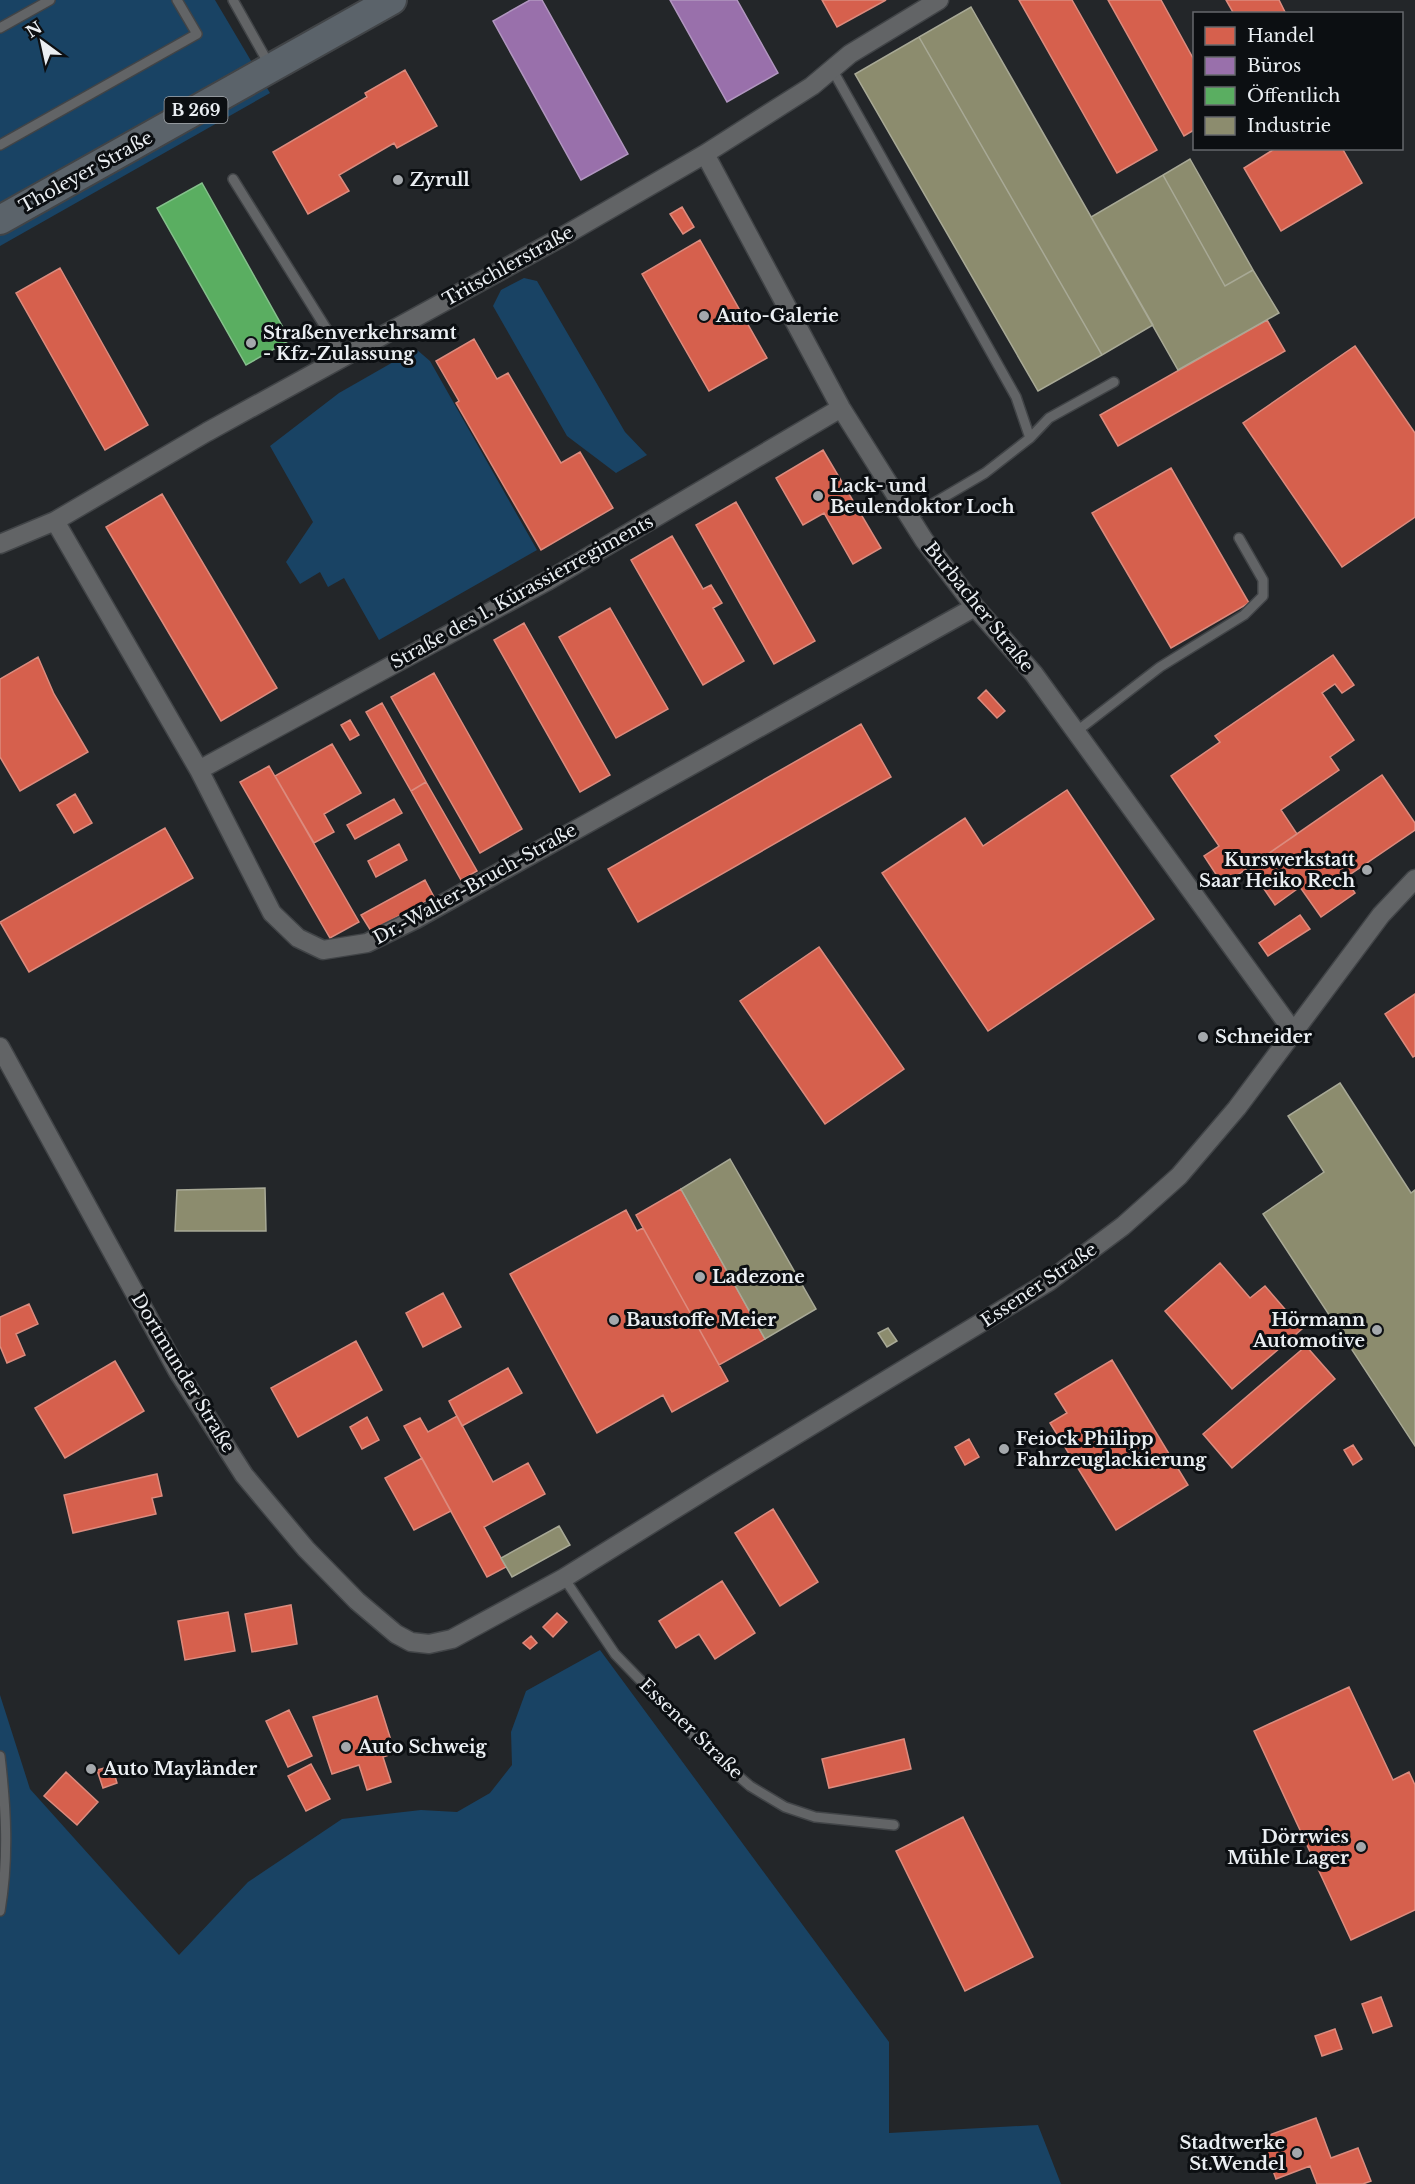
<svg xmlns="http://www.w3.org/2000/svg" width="1415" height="2184" viewBox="0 0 1415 2184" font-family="'Libre Baskerville',serif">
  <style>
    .green { fill: #194364 }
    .shops { fill: #d6604d; stroke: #dc8b7e; stroke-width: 1.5 }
    .offices { fill: #9970ab; stroke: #b196c0; stroke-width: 1.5 }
    .public { fill: #5aae61; stroke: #85c18c; stroke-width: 1.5 }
    .industry { fill: #8c8c6e; stroke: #a8a996; stroke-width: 1.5 }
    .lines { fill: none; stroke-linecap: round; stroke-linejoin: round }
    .lane-casing { stroke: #414447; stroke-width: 12 }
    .street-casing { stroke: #414447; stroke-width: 21 }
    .primary-casing { stroke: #414447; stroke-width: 32 }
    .lane { stroke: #626466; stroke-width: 9 }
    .street { stroke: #626466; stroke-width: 18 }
    .primary { stroke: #5b636a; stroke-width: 28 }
    .poi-dot { fill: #a4a8ac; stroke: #0c0f12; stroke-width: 2 }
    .labels { text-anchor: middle; stroke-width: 6; stroke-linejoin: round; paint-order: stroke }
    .shield { fill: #0c0f12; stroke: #a7abaf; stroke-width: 1.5 }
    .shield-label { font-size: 16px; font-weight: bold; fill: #eaeef2 }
    .street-label { font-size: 18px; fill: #eaeef2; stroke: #0c0f12 }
    .poi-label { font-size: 18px; font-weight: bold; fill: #eaeef2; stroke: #0c0f12; text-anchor: start }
  </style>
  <rect width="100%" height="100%" fill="#232629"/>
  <path class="green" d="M 0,0 L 215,0 L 270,93 L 0,246 Z
    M 524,278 L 537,281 L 625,432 L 647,455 L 616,473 L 567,436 L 493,306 L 501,290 Z
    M 416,349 L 430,361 L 537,550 L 379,640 L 344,578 L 328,587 L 320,572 L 300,584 L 286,562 L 313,522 L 270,446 L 339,393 Z
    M 600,1650 L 889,2042 L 889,2133 L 1038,2125 L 1061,2184 L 0,2184 L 0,1695 L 30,1789 L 179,1955 L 248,1882 L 342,1819 L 421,1810 L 457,1812 L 490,1793 L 512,1765 L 511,1732 L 526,1691 Z"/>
  <path class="shops" d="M 822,0 L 886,0 L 837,27 Z
    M 1019,0 L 1072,0 L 1157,150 L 1117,173 Z
    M 1108,0 L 1161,0 L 1194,60 L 1194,130 L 1184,136 Z
    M 1226,0 L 1279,0 L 1286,14 L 1234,14 Z
    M 405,70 L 437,126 L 397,148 L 394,143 L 339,175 L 349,191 L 308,214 L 273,152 L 367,97 L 365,93 Z
    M 1276,148 L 1342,148 L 1362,183 L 1281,231 L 1244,168 Z
    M 682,207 L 694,227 L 683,234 L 670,214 Z
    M 700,240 L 767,358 L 709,391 L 642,274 Z
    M 60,268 L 148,425 L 105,450 L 16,293 Z
    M 1267,320 L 1285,351 L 1118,446 L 1100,415 Z
    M 474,339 L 497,379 L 508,373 L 561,463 L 580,452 L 613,508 L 541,550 L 456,403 L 459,401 L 436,361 Z
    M 1355,346 L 1415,433 L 1415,517 L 1342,567 L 1243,423 Z
    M 823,450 L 881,548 L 853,564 L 824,513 L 803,525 L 776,478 Z
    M 1171,468 L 1249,603 L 1171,648 L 1092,513 Z
    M 162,494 L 277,688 L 221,721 L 106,527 Z
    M 736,502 L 815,641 L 774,664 L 696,525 Z
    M 672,536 L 703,589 L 711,585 L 722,603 L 713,608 L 744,661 L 703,685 L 631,560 Z
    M 610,608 L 668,709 L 616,738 L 559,637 Z
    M 524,623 L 610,775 L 580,792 L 494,640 Z
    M 1333,655 L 1354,685 L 1342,693 L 1335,684 L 1322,693 L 1354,740 L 1330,757 L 1339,770 L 1281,810 L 1297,834 L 1223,885 L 1204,856 L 1219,846 L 1171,776 L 1220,742 L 1215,736 Z
    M 38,657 L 54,694 L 88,752 L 20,791 L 0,757 L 0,679 Z
    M 434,673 L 522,829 L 480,853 L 391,697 Z
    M 986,690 L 1005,711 L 997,718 L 978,698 Z
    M 382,703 L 426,782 L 411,791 L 366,712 Z
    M 350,720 L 359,735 L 350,740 L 341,725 Z
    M 861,724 L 891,777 L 638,922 L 608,869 Z
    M 332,744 L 361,793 L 324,814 L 334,832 L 314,843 L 275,776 Z
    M 269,766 L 359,922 L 330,938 L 240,782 Z
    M 1382,775 L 1415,823 L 1415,830 L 1345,878 L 1355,893 L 1321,917 L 1300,887 L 1275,905 L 1249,867 Z
    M 426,782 L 477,871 L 461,880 L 411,791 Z
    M 1067,790 L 1154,919 L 988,1031 L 882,873 L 965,818 L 983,846 Z
    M 75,794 L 92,823 L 74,833 L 57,805 Z
    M 394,799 L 402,813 L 355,839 L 347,825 Z
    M 165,828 L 193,878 L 29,972 L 0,922 Z
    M 399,844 L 407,860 L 376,877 L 368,861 Z
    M 425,880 L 434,897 L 371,931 L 361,915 Z
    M 1300,915 L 1310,929 L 1268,956 L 1259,943 Z
    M 819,947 L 904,1069 L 825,1124 L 740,1001 Z
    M 1415,994 L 1415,1056 L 1413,1057 L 1385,1014 Z
    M 681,1189 L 765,1339 L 719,1365 L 636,1215 Z
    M 626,1210 L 637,1231 L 643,1228 L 728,1381 L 672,1412 L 663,1395 L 597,1433 L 510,1274 Z
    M 1220,1263 L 1250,1298 L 1265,1286 L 1302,1329 L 1232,1389 L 1165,1311 Z
    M 443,1293 L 461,1327 L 423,1347 L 406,1313 Z
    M 29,1304 L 38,1324 L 16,1334 L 25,1355 L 7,1363 L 0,1346 L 0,1317 Z
    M 356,1341 L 382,1390 L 298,1437 L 271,1388 Z
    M 1306,1346 L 1335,1379 L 1232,1468 L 1203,1434 Z
    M 1112,1360 L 1188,1485 L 1116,1530 L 1050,1423 L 1067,1413 L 1055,1394 Z
    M 115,1361 L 144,1411 L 65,1458 L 35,1408 Z
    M 508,1368 L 522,1393 L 462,1426 L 449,1401 Z
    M 457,1416 L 493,1482 L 528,1463 L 545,1494 L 484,1527 L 506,1567 L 487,1577 L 404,1426 L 420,1418 L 428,1432 Z
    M 367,1417 L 379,1440 L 362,1449 L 350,1427 Z
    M 969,1439 L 979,1457 L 965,1465 L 955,1447 Z
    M 1353,1445 L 1362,1459 L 1353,1465 L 1344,1450 Z
    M 422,1458 L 451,1511 L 414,1530 L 385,1478 Z
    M 157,1474 L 162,1496 L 152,1498 L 156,1514 L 73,1533 L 64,1495 Z
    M 773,1509 L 818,1582 L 780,1606 L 735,1533 Z
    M 722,1581 L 755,1633 L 715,1659 L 699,1634 L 676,1648 L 659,1621 Z
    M 291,1605 L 297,1644 L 252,1652 L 245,1614 Z
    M 228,1612 L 235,1651 L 185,1660 L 178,1621 Z
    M 557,1613 L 567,1622 L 553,1637 L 543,1627 Z
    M 531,1636 L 537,1643 L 530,1649 L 523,1643 Z
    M 1349,1687 L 1393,1780 L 1409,1772 L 1415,1785 L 1415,1910 L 1351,1940 L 1254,1731 Z
    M 377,1696 L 395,1753 L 383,1757 L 391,1782 L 367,1790 L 359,1765 L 332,1774 L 313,1717 Z
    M 289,1710 L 312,1756 L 288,1767 L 266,1721 Z
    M 904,1739 L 911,1769 L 829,1788 L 822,1759 Z
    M 311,1764 L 330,1799 L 306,1811 L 288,1776 Z
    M 112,1766 L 117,1783 L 103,1788 L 97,1770 Z
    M 66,1772 L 98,1802 L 77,1825 L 44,1796 Z
    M 963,1817 L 1033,1957 L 965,1991 L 896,1851 Z
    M 1381,1997 L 1392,2026 L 1373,2033 L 1362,2004 Z
    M 1335,2029 L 1342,2049 L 1322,2056 L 1315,2036 Z
    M 1316,2118 L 1331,2158 L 1358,2148 L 1371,2181 L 1363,2184 L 1317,2184 L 1310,2166 L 1276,2179 L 1261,2138 Z"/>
  <path class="offices" d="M 530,0 L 542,0 L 628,154 L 581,180 L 493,21 Z
    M 670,0 L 737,0 L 778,73 L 727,102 Z"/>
  <path class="public" d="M 202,183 L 290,340 L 246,365 L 157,208 Z"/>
  <path class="industry" d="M 971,7 L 1153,325 L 1102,355 L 919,37 Z
    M 919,37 L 1102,355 L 1038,391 L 855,74 Z
    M 1190,159 L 1253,270 L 1225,286 L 1163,175 Z
    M 1163,175 L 1225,286 L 1253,270 L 1279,313 L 1178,370 L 1091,217 Z
    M 1340,1083 L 1411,1193 L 1415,1190 L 1415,1446 L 1263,1214 L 1324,1172 L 1288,1116 Z
    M 730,1159 L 816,1309 L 765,1339 L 681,1189 Z
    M 265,1188 L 266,1231 L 175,1231 L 177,1190 Z
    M 888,1328 L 897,1341 L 887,1347 L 878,1333 Z
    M 559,1526 L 570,1545 L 512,1577 L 501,1558 Z"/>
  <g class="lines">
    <g class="lane-casing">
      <path id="lane" d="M 233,0 L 270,66
        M 0,28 L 50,0
        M 832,69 L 1016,397 L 1030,438
        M 0,145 L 197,34 L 177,0
        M 233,179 L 344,357
        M 910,517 L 985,473 L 1030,438 L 1049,418 L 1114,382
        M 1077,731 L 1160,667 L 1244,615 L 1263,596 L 1263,580 L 1239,538
        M 564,1578 L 615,1654 L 709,1751 L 750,1786 L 785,1807 L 815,1817 L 894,1825
        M 0,1756 C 6,1808 9,1858 0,1911"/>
    </g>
    <g class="street-casing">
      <path id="street" d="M 705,154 L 841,408 L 924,540 L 975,607 L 1034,674 L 1295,1034
        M 55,521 L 199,770 L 272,913 L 298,938 L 323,950 L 367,943 L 416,919 L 975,607
        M 0,544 L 55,521 L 207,432 L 560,238 L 705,154 L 812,86 L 850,54 L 939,0
        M 199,770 L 549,580 L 841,408
        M 0,1047 L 177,1370 L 244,1475 L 306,1549 L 357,1601 L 396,1634 L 411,1642 L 429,1644 L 452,1639 L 564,1578 L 715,1484 L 1048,1282 L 1123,1226 L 1179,1176 L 1237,1108 L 1381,915 L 1415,879"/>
    </g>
    <g class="primary-casing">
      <path id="primary" d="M 0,220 L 392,0"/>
    </g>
    <use href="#lane" class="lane"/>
    <use href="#street" class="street"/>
    <use href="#primary" class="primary"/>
  </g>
  <g class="poi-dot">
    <circle cx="398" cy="180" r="6"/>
    <circle cx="704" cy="316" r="6"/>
    <circle cx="251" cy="343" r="6"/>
    <circle cx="818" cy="496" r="6"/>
    <circle cx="1367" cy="870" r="6"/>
    <circle cx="1203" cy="1037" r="6"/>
    <circle cx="700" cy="1277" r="6"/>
    <circle cx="614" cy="1320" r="6"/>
    <circle cx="1377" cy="1330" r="6"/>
    <circle cx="1004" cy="1449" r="6"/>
    <circle cx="346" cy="1747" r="6"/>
    <circle cx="91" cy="1769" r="6"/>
    <circle cx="1361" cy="1847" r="6"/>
    <circle cx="1297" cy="2153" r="6"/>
  </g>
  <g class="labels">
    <rect class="shield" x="164.5" y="97" width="63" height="26" rx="4.5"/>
    <g class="shield-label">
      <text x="196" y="116">B 269</text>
    </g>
    <g class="street-label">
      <text transform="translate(86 172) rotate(-29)" y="6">Tholeyer Straße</text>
      <text transform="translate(508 266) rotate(-29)" y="6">Tritschlerstraße</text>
      <text transform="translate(522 592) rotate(-29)" y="6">Straße des 1. Kürassierregiments</text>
      <text transform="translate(979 607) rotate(51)" y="6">Burbacher Straße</text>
      <text transform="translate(475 884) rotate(-29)" y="6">Dr.-Walter-Bruch-Straße</text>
      <text transform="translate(1039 1285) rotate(-34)" y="6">Essener Straße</text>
      <text transform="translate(183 1373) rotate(59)" y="6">Dortmunder Straße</text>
      <text transform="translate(691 1729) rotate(44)" y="6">Essener Straße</text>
    </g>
    <g class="poi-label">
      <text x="410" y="186">Zyrull</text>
      <text x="716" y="322">Auto-Galerie</text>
      <text x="263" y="339">Straßenverkehrsamt<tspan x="263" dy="21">- Kfz-Zulassung</tspan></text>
      <text x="830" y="492">Lack- und<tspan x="830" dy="21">Beulendoktor Loch</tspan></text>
      <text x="1355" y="866" text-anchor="end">Kurswerkstatt<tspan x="1355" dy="21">Saar Heiko Rech</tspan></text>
      <text x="1215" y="1043">Schneider</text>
      <text x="712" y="1283">Ladezone</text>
      <text x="626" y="1326">Baustoffe Meier</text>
      <text x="1365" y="1326" text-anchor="end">Hörmann<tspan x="1365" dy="21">Automotive</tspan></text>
      <text x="1016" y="1445">Feiock Philipp<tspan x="1016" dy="21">Fahrzeuglackierung</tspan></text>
      <text x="358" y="1753">Auto Schweig</text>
      <text x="103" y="1775">Auto Mayländer</text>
      <text x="1349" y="1843" text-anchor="end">Dörrwies<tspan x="1349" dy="21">Mühle Lager</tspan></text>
      <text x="1285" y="2149" text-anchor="end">Stadtwerke<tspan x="1285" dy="21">St.Wendel</tspan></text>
    </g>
  </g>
  <rect x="1193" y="12" width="210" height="138" fill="#0c0f12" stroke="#65686c" stroke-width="1.5"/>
  <rect x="1205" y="27" width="30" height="18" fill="#d6604d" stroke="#65686c" stroke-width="1.5"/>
  <text x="1247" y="42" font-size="18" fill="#eaeef2">Handel</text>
  <rect x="1205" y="57" width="30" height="18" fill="#9970ab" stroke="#65686c" stroke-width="1.5"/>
  <text x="1247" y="72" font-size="18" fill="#eaeef2">Büros</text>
  <rect x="1205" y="87" width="30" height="18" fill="#5aae61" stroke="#65686c" stroke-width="1.5"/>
  <text x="1247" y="102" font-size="18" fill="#eaeef2">Öffentlich</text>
  <rect x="1205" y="117" width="30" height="18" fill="#8c8c6e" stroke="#65686c" stroke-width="1.5"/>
  <text x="1247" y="132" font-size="18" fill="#eaeef2">Industrie</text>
  <g transform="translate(42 42) rotate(327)" stroke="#0c0f12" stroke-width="4.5" paint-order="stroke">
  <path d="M0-4.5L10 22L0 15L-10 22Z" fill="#eaeef2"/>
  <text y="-9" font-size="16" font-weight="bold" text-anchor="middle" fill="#eaeef2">N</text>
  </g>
</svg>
